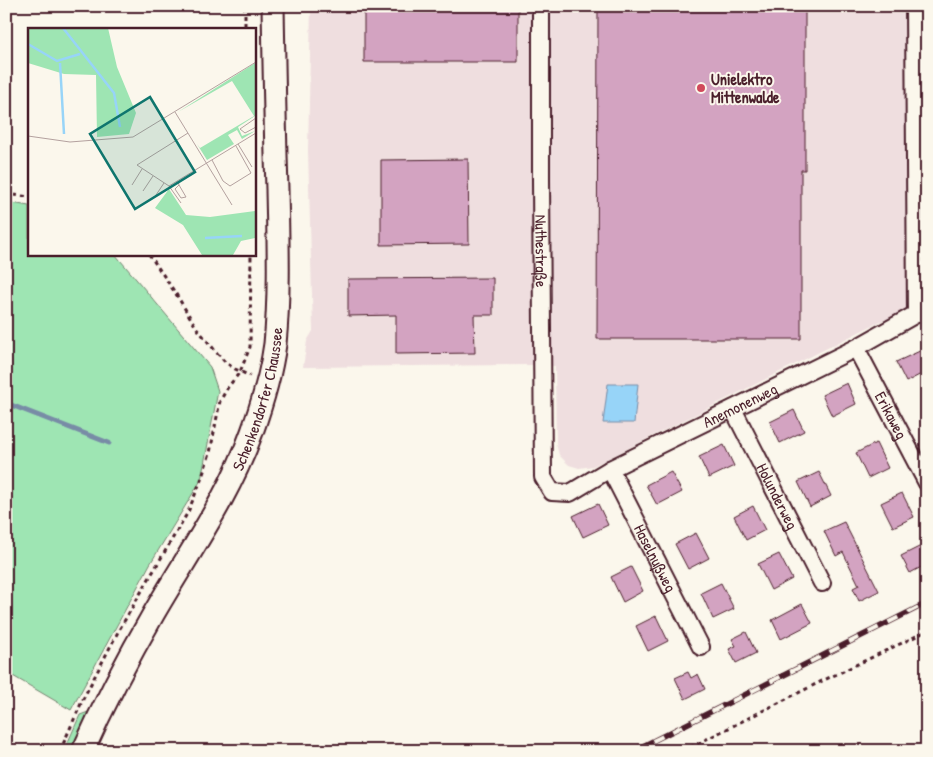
<svg xmlns="http://www.w3.org/2000/svg" width="933" height="757" viewBox="0 0 933 757" font-family="'Patrick Hand',sans-serif">
  <style>
    .built { fill: #efdedf }
    .green { fill: #9ee5b3; stroke: #74826f }
    .water { fill: #97d4f8; stroke: #788ca6 }
    .lines { fill: none; stroke-linecap: round; stroke-linejoin: round }
    .stream { stroke: #788ca6; stroke-width: 5 }
    .building { fill: #d3a3c1; stroke: #4a1f2b }
    .minor-casing { stroke: #4a1f2b; stroke-width: 20 }
    .major-casing { stroke: #4a1f2b; stroke-width: 25 }
    .path { stroke: #4a1f2b; stroke-width: 3; stroke-dasharray: 4 4; stroke-linecap: butt }
    .minor { stroke: #fbf7ec; stroke-width: 16 }
    .major { stroke: #fbf7ec; stroke-width: 21 }
    .rail-casing { stroke: #4a1f2b; stroke-width: 5.5 }
    .rail { stroke: #fbf7ec; stroke-width: 4; stroke-dasharray: 11; stroke-linecap: butt }
    .poi-dot { fill: #d1495b; stroke: #fbf7ec; stroke-width: 2 }
    .labels { text-anchor: middle; stroke-width: 4; stroke-linejoin: round; paint-order: stroke }
    .poi-label { font-size: 16px; font-weight: bold; fill: #4a1f2b; stroke: #fbf7ec; text-anchor: start }
    .street-label { font-size: 16px; fill: #4a1f2b; stroke: #fbf7ec }
    .inset-river { fill: none; stroke: #97d4f8; stroke-width: 2.5 }
    .inset-road { fill: none; stroke: #b4a19f; stroke-width: 1 }
    .view { fill: #0f766e; fill-opacity: 0.15; stroke: #0f766e; stroke-width: 2.5 }
    .inset-edge { fill: none; stroke: #4a1f2b; stroke-width: 2.5 }
  </style>
  <rect width="100%" height="100%" fill="#fbf7ec"/>
  <filter id="ink" filterUnits="userSpaceOnUse"><feTurbulence type="fractalNoise" baseFrequency=".02" numOctaves="2"/><feDisplacementMap in="SourceGraphic" scale="10" xChannelSelector="R" yChannelSelector="G"/><feConvolveMatrix kernelMatrix="1 2 1 2 8 2 1 2 1" color-interpolation-filters="sRGB"/></filter>
  <g filter="url(#ink)">
    <path class="built" d="M 311,6 L 927,6 L 927,305 L 881,321 L 593,466 L 579,468 L 569,465 L 559,455 L 556,443 L 555,366 L 529,365 L 303,367 L 307,341 L 313,331 L 308,151 Z"/>
    <path class="green" d="M 6,202 L 29,206 L 29,254 L 115,254 L 210,367 L 218,391 L 201,480 L 150,564 L 71,710 L 6,672 Z
      M 91,711 L 73,751 L 64,751 L 80,715 Z"/>
    <path class="water" d="M 608,384 L 638,384 L 634,423 L 603,423 Z"/>
    <g class="lines">
      <path class="stream" d="M 6,403 L 109,443"/>
    </g>
    <path class="building" d="M 364,6 L 518,6 L 518,62 L 364,62 Z
      M 598,6 L 805,6 L 805,170 L 801,170 L 801,339 L 597,339 Z
      M 468,159 L 469,244 L 381,245 L 381,160 Z
      M 493,278 L 493,315 L 474,315 L 475,353 L 396,354 L 396,315 L 348,316 L 348,279 Z
      M 922,350 L 927,359 L 927,371 L 906,382 L 896,362 Z
      M 847,383 L 856,404 L 832,416 L 822,395 Z
      M 794,410 L 804,431 L 780,443 L 770,422 Z
      M 876,443 L 888,468 L 868,478 L 856,453 Z
      M 724,445 L 734,466 L 709,478 L 699,457 Z
      M 671,472 L 682,492 L 657,505 L 646,485 Z
      M 819,472 L 831,496 L 810,507 L 798,482 Z
      M 902,493 L 914,517 L 893,527 L 881,503 Z
      M 598,504 L 608,525 L 583,537 L 573,516 Z
      M 753,506 L 765,530 L 746,540 L 734,516 Z
      M 844,522 L 879,591 L 859,601 L 853,588 L 859,585 L 843,552 L 836,556 L 824,531 Z
      M 696,533 L 709,558 L 688,569 L 675,544 Z
      M 927,543 L 927,564 L 910,573 L 901,556 Z
      M 779,554 L 792,579 L 771,590 L 758,564 Z
      M 631,567 L 643,591 L 623,602 L 611,577 Z
      M 721,583 L 734,609 L 713,619 L 701,593 Z
      M 802,604 L 812,623 L 781,639 L 772,620 Z
      M 656,616 L 668,641 L 648,651 L 636,626 Z
      M 746,632 L 756,653 L 736,663 L 729,649 L 736,646 L 732,639 Z
      M 688,672 L 691,678 L 698,674 L 705,689 L 685,699 L 675,678 Z"/>
    <g class="lines">
      <g class="minor-casing">
        <g id="minor">
          <path id="s1" d="M 541,6 L 541,180 L 543,477 L 552,492 L 570,493 L 610,469 L 856,348 L 916,314 L 927,313"/>
          <path d="M 914,6 L 916,314"/>
          <path id="s2" d="M 856,348 L 927,483"/>
          <path id="s3" d="M 733,409 L 822,583"/>
          <path id="s4" d="M 610,469 L 701,647"/>
        </g>
      </g>
      <g class="major-casing">
        <g id="major">
          <path id="s5" d="M 83,751 C 104,704 128,658 154,613 C 188,554 229,497 252,432 C 262,404 271,374 275,344 C 280,292 278,241 277,189 C 275,128 274,67 273,6"/>
        </g>
      </g>
      <path class="path" d="M 245,6 L 245,29
        M 6,194 L 29,197
        M 149,254 L 176,294 L 196,327 L 217,353 L 225,362 L 235,369 L 250,376
        M 60,751 L 84,697 L 119,630 L 188,512 L 201,480 L 210,453 L 220,401 L 228,387 L 240,372 L 250,347 L 251,254
        M 683,751 L 818,683 L 927,631"/>
      <use href="#minor" class="minor"/>
      <use href="#major" class="major"/>
      <g class="rail-casing">
        <path id="rail" d="M 633,751 L 927,603"/>
      </g>
      <use href="#rail" class="rail"/>
    </g>
  </g>
  <circle class="poi-dot" cx="701" cy="88" r="5"/>
  <g class="labels">
    <g class="poi-label">
      <text x="711" y="85">Unielektro<tspan x="711" dy="18">Mittenwalde</tspan></text>
    </g>
    <g class="street-label">
      <text dy="6" stroke="none"><textPath href="#s1" startOffset="245">Nuthestraße</textPath></text>
      <text dy="6" stroke="none"><textPath href="#s5" startOffset="395">Schenkendorfer Chaussee</textPath></text>
      <text dy="6" stroke="none"><textPath href="#s1" startOffset="698">Anemonenweg</textPath></text>
      <text dy="6" stroke="none"><textPath href="#s2" startOffset="76">Erikaweg</textPath></text>
      <text dy="6" stroke="none"><textPath href="#s3" startOffset="98">Holunderweg</textPath></text>
      <text dy="6" stroke="none"><textPath href="#s4" startOffset="100">Haselnußweg</textPath></text>
    </g>
  </g>
  <g transform="translate(28 28)">
    <rect width="228" height="228" fill="#fbf7ec"/>
    <path d="M 0,0 L 80,0 L 89,39 L 108,85 L 101,106 L 69,109 L 68,47 L 36,46 L 0,35 ZM 227,35 L 227,88 L 210,99 L 214,108 L 227,103 L 214,111 L 209,102 L 200,107 L 206,116 L 179,132 L 169,116 L 172,120 L 226,88 L 204,53 L 150,84 ZM 141,161 L 158,187 L 182,189 L 227,183 L 227,210 L 213,213 L 205,227 L 174,227 L 155,197 L 127,180 Z" fill="#9ee5b3"/>
    <path class="inset-river" d="M 35,0 L 86,65 L 92,99M 0,16 L 29,33 L 52,26M 32,35 L 36,106M 177,210 L 214,208"/>
    <path class="inset-road" d="M 147,84 L 204,177M 228,90 L 212,101 L 217,105 L 228,99M 0,108 L 42,114 L 105,109 L 228,34M 210,116 L 224,139M 184,132 L 195,153 L 202,158 L 223,145 L 208,118M 150,153 L 151,157 L 147,161 L 153,170 L 158,169 L 151,157M 104,157 L 114,141M 141,158 L 228,105M 115,163 L 125,148M 126,170 L 136,155M 153,175 L 141,158 L 109,137 L 160,105"/>
    <path class="view" d="M 122,69 L 167,144 L 107,181 L 62,106 Z"/>
    <rect width="228" height="228" class="inset-edge"/>
  </g>
  <rect width="933" height="757" fill="none" stroke="#fbf7ec" stroke-width="25"/>
  <rect x="12" y="12" width="908" height="732" fill="none" stroke="#4a1f2b" stroke-width="2" filter="url(#ink)"/>
</svg>
